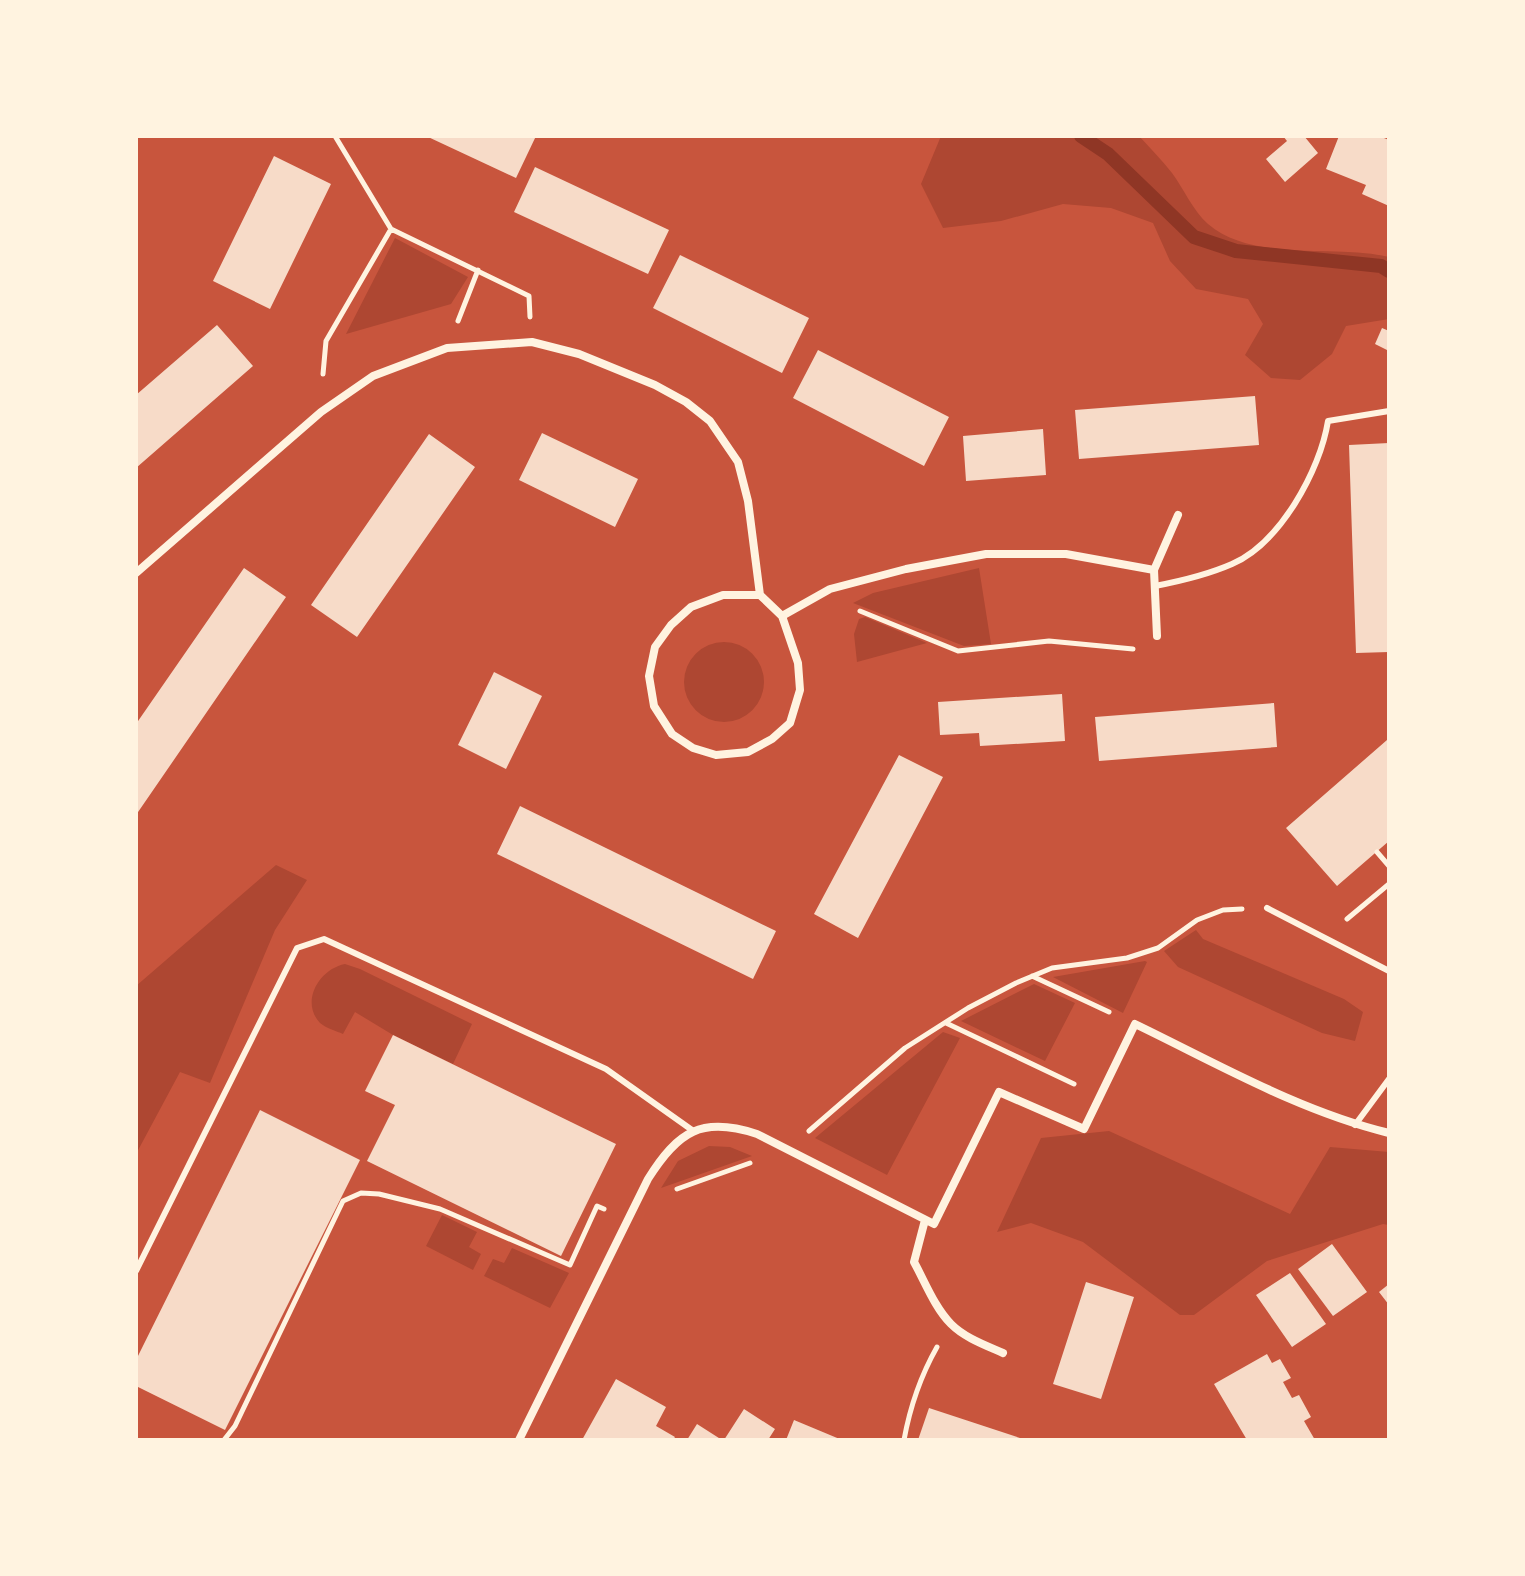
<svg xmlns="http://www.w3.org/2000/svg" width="1525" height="1576" viewBox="0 0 1525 1576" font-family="'Noto Sans',sans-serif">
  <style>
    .green { fill: #ae4732 }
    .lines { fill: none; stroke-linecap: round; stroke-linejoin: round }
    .stream { stroke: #8f3625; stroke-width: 14 }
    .building { fill: #f7dbc8 }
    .path { stroke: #fff3e0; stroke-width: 5 }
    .service { stroke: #fff3e0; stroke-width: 6 }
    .minor { stroke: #fff3e0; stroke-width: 8 }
  </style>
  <rect width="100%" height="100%" fill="#c8553d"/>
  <path class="green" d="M 941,136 L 1139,136 C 1150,148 1162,160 1172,173 C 1184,189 1193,211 1208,224 C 1254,263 1333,244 1389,257 L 1389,319 L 1346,326 L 1332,354 L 1300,380 L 1271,378 L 1245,355 L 1263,324 L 1248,299 L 1196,289 L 1170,261 L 1153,223 L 1111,208 L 1063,204 L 1001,221 L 943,228 L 921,184 Z
    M 395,238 L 468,277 L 451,304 L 346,334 Z
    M 979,568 L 991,644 L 964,646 L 853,603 L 873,593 Z
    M 865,617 L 927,643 L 857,662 L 854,634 L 859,619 Z
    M684 682a40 40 0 1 1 80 0a40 40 0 1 1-80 0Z
    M 276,865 L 307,880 L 275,930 L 210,1083 L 180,1072 L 136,1154 L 136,986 Z
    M 1196,930 L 1203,939 L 1344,999 L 1363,1012 L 1355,1041 L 1322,1033 L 1178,967 L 1164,951 Z
    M 1145,961 L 1147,962 L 1123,1013 L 1053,977 Z
    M 345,964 L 360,969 L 472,1024 L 453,1064 L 393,1035 L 355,1012 L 343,1034 C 336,1031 326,1028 320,1023 C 300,1002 319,969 345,964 Z
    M 1034,984 L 1075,1003 L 1045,1061 L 961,1021 Z
    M 943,1032 L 960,1038 L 887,1175 L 815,1138 Z
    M 1109,1131 L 1290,1214 L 1330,1147 L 1389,1152 L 1389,1225 L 1383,1224 L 1267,1261 L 1194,1315 L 1180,1315 L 1083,1242 L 1031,1223 L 997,1232 L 1041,1138 Z
    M 709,1146 L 730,1147 L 752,1156 L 661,1188 L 678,1161 Z
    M 442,1215 L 477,1232 L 469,1247 L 481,1254 L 473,1270 L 426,1246 Z
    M 512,1248 L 569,1273 L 550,1308 L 484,1276 L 493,1259 L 504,1263 Z"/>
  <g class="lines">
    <path class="stream" d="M 1081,136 L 1108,154 L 1194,237 L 1236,251 L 1381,266 L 1389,271"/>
  </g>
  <path class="building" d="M 426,136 L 536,136 L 516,178 Z
    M 1283,136 L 1304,136 L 1318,153 L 1285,182 L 1266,159 L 1287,141 Z
    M 1339,136 L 1379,136 L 1389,140 L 1389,206 L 1362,194 L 1366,185 L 1326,169 Z
    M 274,156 L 331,184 L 270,309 L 213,281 Z
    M 535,167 L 669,230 L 648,274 L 514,212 Z
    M 680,255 L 809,318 L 782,373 L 653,308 Z
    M 217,325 L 253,366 L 136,468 L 136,395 Z
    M 1382,328 L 1389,331 L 1389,351 L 1375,344 Z
    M 818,350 L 949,417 L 924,466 L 793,398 Z
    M 1255,396 L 1259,445 L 1079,459 L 1075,410 Z
    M 1043,429 L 1046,475 L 966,481 L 963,436 Z
    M 542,433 L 638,479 L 615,527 L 519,480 Z
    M 429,434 L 475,467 L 357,637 L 311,605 Z
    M 1389,443 L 1389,652 L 1356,653 L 1349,445 Z
    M 244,568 L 286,597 L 136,815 L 136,724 Z
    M 494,672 L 542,696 L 506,769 L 458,745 Z
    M 1062,694 L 1065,741 L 980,746 L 979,733 L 940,735 L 938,702 Z
    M 1274,703 L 1277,747 L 1099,761 L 1095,717 Z
    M 1387,740 L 1389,743 L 1389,841 L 1337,886 L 1286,828 Z
    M 899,755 L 943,777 L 858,938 L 814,914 Z
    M 520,806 L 776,931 L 753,979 L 497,854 Z
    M 393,1035 L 616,1144 L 561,1256 L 367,1161 L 395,1105 L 365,1091 Z
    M 260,1110 L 360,1160 L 225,1430 L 136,1386 L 136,1360 Z
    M 1332,1244 L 1367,1292 L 1333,1316 L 1298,1269 Z
    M 1290,1273 L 1326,1324 L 1292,1347 L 1256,1295 Z
    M 1086,1282 L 1134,1297 L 1101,1399 L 1053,1384 Z
    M 1389,1284 L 1389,1305 L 1379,1292 Z
    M 1267,1354 L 1272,1363 L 1280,1359 L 1291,1378 L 1283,1382 L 1292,1398 L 1299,1395 L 1311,1417 L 1304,1421 L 1315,1440 L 1247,1440 L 1214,1384 Z
    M 616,1379 L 666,1407 L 656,1426 L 675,1437 L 673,1440 L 582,1440 Z
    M 929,1408 L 1023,1439 L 1023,1440 L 918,1440 Z
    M 744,1409 L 775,1429 L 768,1440 L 724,1440 Z
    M 794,1420 L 842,1440 L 786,1440 Z
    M 697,1424 L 722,1440 L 687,1440 Z"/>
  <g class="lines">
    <path class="path" d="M 335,136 L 391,229 L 529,296 L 530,317
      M 458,321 L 478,270
      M 323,374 L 326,341 L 391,229
      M 860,611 L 958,651 L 1049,641 L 1133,649
      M 1377,852 L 1389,866
      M 1347,919 L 1389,884
      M 1032,976 L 1109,1012
      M 946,1023 L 1074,1084
      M 809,1131 L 905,1048 L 968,1008 L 1016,983 L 1052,968 L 1127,958 L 1158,948 L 1197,920 L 1223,910 L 1242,909
      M 677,1189 L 750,1163
      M 224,1440 L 235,1426 L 343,1201 L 361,1193 L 379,1194 L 440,1209 L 570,1265 L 597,1206 L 604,1209
      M 904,1440 C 910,1407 920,1377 937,1347"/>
    <path class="service" d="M 1155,586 C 1181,581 1207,575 1232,564 C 1280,543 1320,471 1328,421 L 1389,411
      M 1267,908 L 1389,971
      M 1355,1125 L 1389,1079
      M 136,1271 L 297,948 L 324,939 L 606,1069 L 692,1130"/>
    <path class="minor" d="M 136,573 L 321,412 L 373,376 L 447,348 L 532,342 L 579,354 L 655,385 L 686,402 L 710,421 L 738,462 L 748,501 L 760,595 L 782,616 L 798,663 L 800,690 L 790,723 L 772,739 L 748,752 L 716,755 L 693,748 L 672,734 L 654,706 L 649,676 L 655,647 L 671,625 L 691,607 L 723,595 L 760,595
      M 782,616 L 830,589 L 906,569 L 986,554 L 1066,554 L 1154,570
      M 1157,636 L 1154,570 L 1178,515
      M 925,1220 L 914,1262 C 925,1282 935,1308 951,1324 C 965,1338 985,1345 1003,1353
      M 519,1440 L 648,1179 C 678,1131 702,1116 757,1134 L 934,1224 L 999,1092 L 1084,1129 L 1135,1024 C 1218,1064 1299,1111 1389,1133"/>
  </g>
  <rect width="1525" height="1576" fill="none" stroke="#fff3e0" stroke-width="276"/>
</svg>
